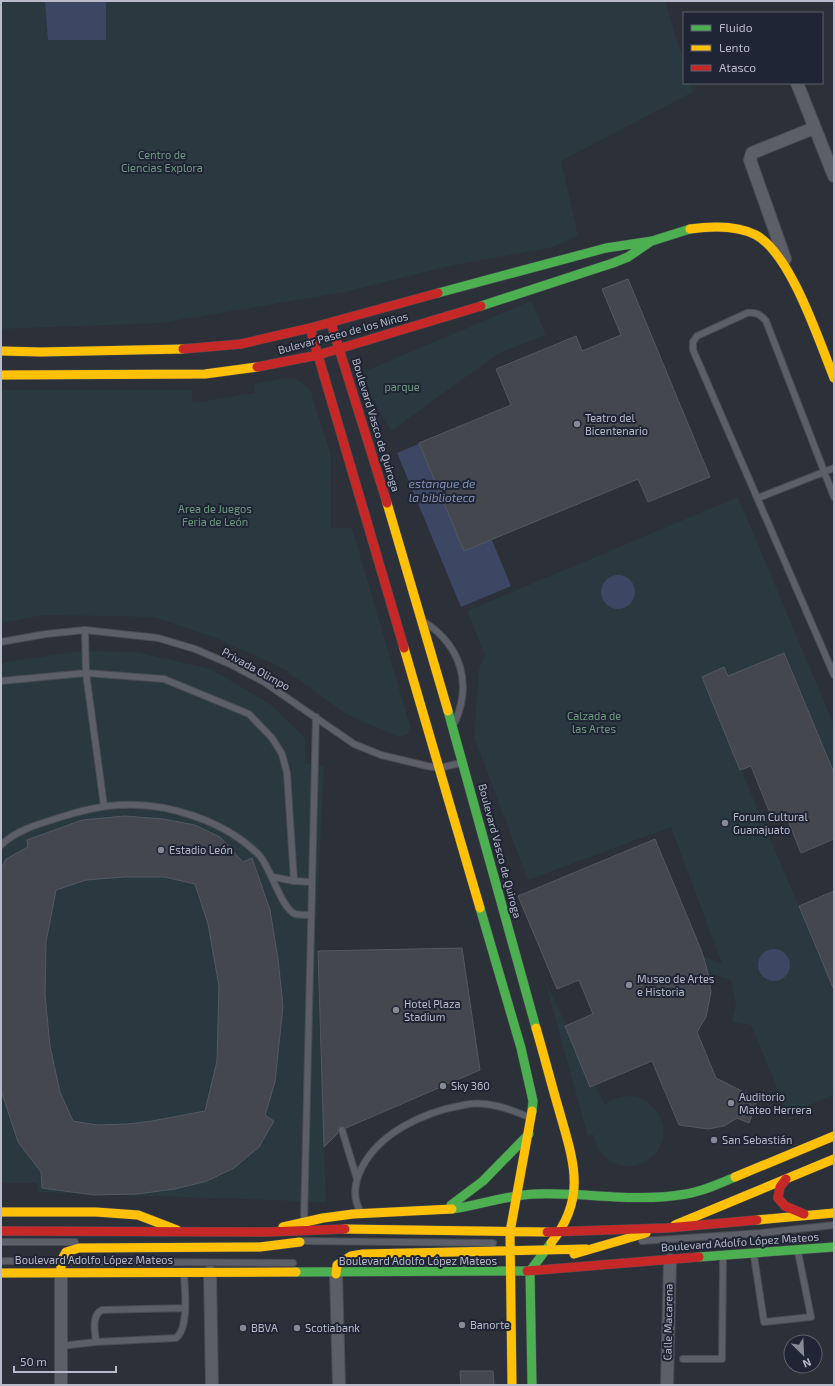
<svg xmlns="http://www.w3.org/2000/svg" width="835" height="1386" viewBox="0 0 835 1386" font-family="'Exo 2',sans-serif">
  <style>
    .green { fill: #29393f }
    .water { fill: #3b4763 }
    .building { fill: #44474e; stroke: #545861; fill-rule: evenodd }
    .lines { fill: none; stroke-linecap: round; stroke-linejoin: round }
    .lane-casing { stroke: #484b52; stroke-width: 8 }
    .street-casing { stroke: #484b52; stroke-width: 14 }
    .fast-casing { stroke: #484b52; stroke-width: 10 }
    .slow-casing { stroke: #484b52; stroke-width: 10 }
    .jam-casing { stroke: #484b52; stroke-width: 10 }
    .lane { stroke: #5c5f67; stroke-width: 6 }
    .street { stroke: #5c5f67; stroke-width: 12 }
    .fast { stroke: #4caf50; stroke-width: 9 }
    .slow { stroke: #ffc107; stroke-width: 9 }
    .jam { stroke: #c62828; stroke-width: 9 }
    .poi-dot { fill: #868a97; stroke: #1f2534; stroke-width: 1.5 }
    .labels { text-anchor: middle; stroke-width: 4; stroke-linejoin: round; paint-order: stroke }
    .park-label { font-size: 11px; fill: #6f9a7f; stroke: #1f2534 }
    .street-label { font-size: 11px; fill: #b7bbca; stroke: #1f2534 }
    .poi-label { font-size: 11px; fill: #b7bbca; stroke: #1f2534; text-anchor: start }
    .water-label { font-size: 12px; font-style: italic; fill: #808eb0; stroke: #1f2534 }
  </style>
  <rect width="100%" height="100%" fill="#2c3039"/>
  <path class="green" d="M 1,1 L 665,1 L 684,63 L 684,83 L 690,83 L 693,92 L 561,161 L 578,236 L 553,247 L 449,266 L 345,292 L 160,323 L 1,329 Z
    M 531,301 L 546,335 L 499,353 L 391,431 L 373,399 L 363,372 Z
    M 287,378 L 296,379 L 310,389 L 331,456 L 331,528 L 352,528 L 410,726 L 408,734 L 399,737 L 346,714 L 282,668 L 216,638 L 154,617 L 44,615 L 1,623 L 1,390 L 192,390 L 193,403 L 255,393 L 254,384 Z
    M 738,497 L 834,725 L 834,774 L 783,653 L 728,676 L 724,668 L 702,677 L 831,983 L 834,982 L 834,1095 L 788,1114 L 751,1025 L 732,1022 L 736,1004 L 731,980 L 708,973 L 703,956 L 722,964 L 671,827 L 528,880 L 474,737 L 479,669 L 485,655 L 467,611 Z
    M 80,651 L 136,652 L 211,669 L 270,704 L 305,738 L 305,763 L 324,766 L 316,934 L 326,1202 L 38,1192 L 37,1183 L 1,1183 L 1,663 Z
    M 545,981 L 605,1105 C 615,1097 630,1093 642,1099 C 651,1104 657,1110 661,1119 C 678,1161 608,1193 593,1134 L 588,1136 Z"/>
  <path class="water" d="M 45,1 L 106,1 L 106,40 L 48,40 Z
    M 447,432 L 511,586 L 461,607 L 397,453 Z
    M601 592a17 17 0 1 1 34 0a17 17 0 1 1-34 0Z
    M758 965a16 16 0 1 1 32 0a16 16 0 1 1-32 0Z"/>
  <path class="building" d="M 628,279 L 710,477 L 648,502 L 638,479 L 464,551 L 419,443 L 511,405 L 496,369 L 576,336 L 582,351 L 621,335 L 602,289 Z
    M 784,653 L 834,773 L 834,839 L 801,853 L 787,818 L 774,823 L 751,766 L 740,770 L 702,677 L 724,667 L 728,676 Z
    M 125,816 L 163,819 L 195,825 L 220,837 L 243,862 L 252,858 L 270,910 L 278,959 L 283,1006 L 275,1082 L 265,1115 L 274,1121 L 259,1147 L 234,1168 L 207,1181 L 175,1189 L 137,1194 L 94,1195 L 42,1188 L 41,1172 L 18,1142 L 1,1090 L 1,869 L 6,859 L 28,847 L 27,840 L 82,820 ZM 124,877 L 164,877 L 195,884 L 208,924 L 219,986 L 217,1061 L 205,1111 L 152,1121 L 128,1124 L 97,1125 L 73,1121 L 60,1092 L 50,1046 L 45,995 L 46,942 L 56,890 L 86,880 Z
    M 655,839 L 702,952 L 708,973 L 711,992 L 706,1017 L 697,1032 L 716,1078 L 758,1099 L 749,1123 L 737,1118 L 724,1126 L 708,1129 L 679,1125 L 652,1061 L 590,1087 L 565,1026 L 593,1014 L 579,980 L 557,989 L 518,896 Z
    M 834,891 L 834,990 L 799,906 Z
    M 462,948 L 480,1070 L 346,1128 L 340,1126 L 338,1129 L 338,1133 L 324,1147 L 318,951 Z
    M 460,1371 L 493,1371 L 494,1385 L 461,1385 Z"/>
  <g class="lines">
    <g class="lane-casing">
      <path id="lane" d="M 834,497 L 766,321 C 760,314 756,312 747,313 L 697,336 L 693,342 L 693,350 L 834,675
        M 758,498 L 834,468
        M 426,623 C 461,647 472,683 455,722
        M 85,630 L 86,673 L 104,806
        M 1,642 L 46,634 L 85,630 L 158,638 L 195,649 L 230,664 L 264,682 L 354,744 L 381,755 L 427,766 L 439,768 L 461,763
        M 1,681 L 86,673 L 164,679 L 249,714 L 272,738 L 282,754 L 287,773 L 294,881 L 311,882
        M 1,845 C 16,831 35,825 55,819 C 76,812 97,806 120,805 C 167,802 225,821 259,855 C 271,868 281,908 295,914 C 300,915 306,915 310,915
        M 273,877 L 294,881
        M 342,1130 L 357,1179
        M 361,1212 C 353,1200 354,1187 359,1174 C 375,1134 423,1112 464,1105 C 487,1100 510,1109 531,1118
        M 304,1221 L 316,717
        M 302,1241 L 493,1243
        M 642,1241 L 761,1233 L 834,1225
        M 1,1242 L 75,1242
        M 754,1256 L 764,1322 L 811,1317 L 798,1252
        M 1,1261 L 293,1263
        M 184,1275 C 185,1291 189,1328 176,1338 L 96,1342 C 95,1331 91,1316 102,1310 L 185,1308
        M 61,1346 L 96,1342
        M 683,1359 L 722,1359 L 723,1257"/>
    </g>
    <g class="street-casing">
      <path id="street" d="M 797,83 L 834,176
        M 785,259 L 750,160 L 752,153 L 814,128
        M 61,1272 L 61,1385
        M 210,1272 L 212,1385
        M 336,1274 L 339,1385
        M 667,1385 L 670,1260"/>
    </g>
    <g class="fast-casing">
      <path id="fast" d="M 438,293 L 606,248 L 652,241 L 690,229
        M 481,306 L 613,263 L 628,257 L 650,242
        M 448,711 L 536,1028
        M 480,908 L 521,1048 L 533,1101 L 532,1111
        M 451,1205 L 483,1181 L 529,1134
        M 452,1209 C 480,1205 507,1195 536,1194 C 586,1192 636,1203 686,1194 C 703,1191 719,1184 735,1177
        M 699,1257 L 834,1247
        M 296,1272 L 527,1271
        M 532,1385 L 530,1271 L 551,1243"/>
    </g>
    <g class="slow-casing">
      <path id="slow" d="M 690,229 C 711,226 737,225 756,235 C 791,254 819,341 834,378
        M 1,351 L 41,352 L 183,349
        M 1,375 L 205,374 L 257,367
        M 387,503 L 448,711
        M 404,648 L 480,908
        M 536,1028 C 544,1055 551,1083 559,1110 C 573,1160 588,1197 551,1243
        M 735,1177 L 834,1136
        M 1,1212 L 96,1212 L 138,1215 L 177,1230
        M 757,1220 L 834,1213
        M 675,1225 L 834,1159
        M 283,1227 L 323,1218 L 353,1214 L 452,1209
        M 345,1229 L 547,1232
        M 574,1254 L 646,1233
        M 61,1272 L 61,1261 L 66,1252 L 79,1248 L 260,1247 L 300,1242
        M 1,1273 L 296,1272
        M 336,1274 L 337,1265 L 351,1256 L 363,1254 L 586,1249
        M 512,1385 L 510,1232 L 532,1111"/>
    </g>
    <g class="jam-casing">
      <path id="jam" d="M 331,323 L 387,503
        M 310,328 L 404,648
        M 183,349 L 241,344 L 310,328 L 438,293
        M 257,367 L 318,355 L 481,306
        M 786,1179 L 780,1187 L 778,1198 L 785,1206 L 804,1214
        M 1,1231 L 267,1232 L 345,1229
        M 547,1232 L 667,1228 L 757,1220
        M 527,1271 L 699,1257"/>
    </g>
    <use href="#lane" class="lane"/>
    <use href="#street" class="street"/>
    <use href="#fast" class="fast"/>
    <use href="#slow" class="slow"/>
    <use href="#jam" class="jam"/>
  </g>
  <g class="poi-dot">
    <circle cx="577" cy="424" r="4"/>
    <circle cx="725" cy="823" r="4"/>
    <circle cx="161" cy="850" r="4"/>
    <circle cx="629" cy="985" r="4"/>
    <circle cx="396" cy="1010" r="4"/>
    <circle cx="443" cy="1086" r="4"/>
    <circle cx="731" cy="1103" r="4"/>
    <circle cx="714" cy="1140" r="4"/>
    <circle cx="462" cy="1325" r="4"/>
    <circle cx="243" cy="1328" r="4"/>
    <circle cx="297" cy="1328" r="4"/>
  </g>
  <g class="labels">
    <g class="park-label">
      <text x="162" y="159">Centro de<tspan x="162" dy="13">Ciencias Explora</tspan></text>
      <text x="402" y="391">parque</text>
      <text x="215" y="513">Area de Juegos<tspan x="215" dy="13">Feria de León</tspan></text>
      <text x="594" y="720">Calzada de<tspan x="594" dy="13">las Artes</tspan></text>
    </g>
    <g class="street-label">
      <text transform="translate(343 333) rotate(-15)" y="4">Bulevar Paseo de los Niños</text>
      <text transform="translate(376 425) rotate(73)" y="4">Boulevard Vasco de Quiroga</text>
      <text transform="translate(256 669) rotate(29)" y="4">Privada Olimpo</text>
      <text transform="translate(500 851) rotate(75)" y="4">Boulevard Vasco de Quiroga</text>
      <text transform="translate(740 1242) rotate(-4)" y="4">Boulevard Adolfo López Mateos</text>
      <text x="94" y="1264">Boulevard Adolfo López Mateos</text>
      <text x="418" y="1265">Boulevard Adolfo López Mateos</text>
      <text transform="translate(668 1322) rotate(-89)" y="4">Calle Macarena</text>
    </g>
    <g class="poi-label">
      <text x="585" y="422">Teatro del<tspan x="585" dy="13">Bicentenario</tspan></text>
      <text x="733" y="821">Forum Cultural<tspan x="733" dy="13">Guanajuato</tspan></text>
      <text x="169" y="854">Estadio León</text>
      <text x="637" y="983">Museo de Artes<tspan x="637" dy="13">e Historia</tspan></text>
      <text x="404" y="1008">Hotel Plaza<tspan x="404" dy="13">Stadium</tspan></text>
      <text x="451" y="1090">Sky 360</text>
      <text x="739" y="1101">Auditorio<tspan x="739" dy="13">Mateo Herrera</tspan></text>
      <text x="722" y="1144">San Sebastián</text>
      <text x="470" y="1329">Banorte</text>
      <text x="251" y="1332">BBVA</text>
      <text x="305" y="1332">Scotiabank</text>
    </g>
    <g class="water-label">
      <text x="442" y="488">estanque de<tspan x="442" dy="14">la biblioteca</tspan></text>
    </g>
  </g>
  <rect width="835" height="1386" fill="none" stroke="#b7bbca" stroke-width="4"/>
  <rect x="683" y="12" width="140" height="72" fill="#1f2534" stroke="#5c6170"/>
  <rect x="691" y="25" width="20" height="6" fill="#4caf50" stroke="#5c6170"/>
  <text x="719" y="32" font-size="12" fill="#b7bbca">Fluido</text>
  <rect x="691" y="45" width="20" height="6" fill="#ffc107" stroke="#5c6170"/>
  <text x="719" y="52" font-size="12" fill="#b7bbca">Lento</text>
  <rect x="691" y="65" width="20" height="6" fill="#c62828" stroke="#5c6170"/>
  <text x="719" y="72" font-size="12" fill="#b7bbca">Atasco</text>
  <g transform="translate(803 1354) rotate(156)"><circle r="19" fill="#1f2534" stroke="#5c6170"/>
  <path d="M0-3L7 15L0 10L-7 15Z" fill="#868a97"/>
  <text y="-6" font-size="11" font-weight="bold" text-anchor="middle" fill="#b7bbca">N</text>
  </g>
  <path d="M14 1366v6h102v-6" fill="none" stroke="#b7bbca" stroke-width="2"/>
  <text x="20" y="1366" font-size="12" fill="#b7bbca" stroke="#1f2534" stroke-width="3" paint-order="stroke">50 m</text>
</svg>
